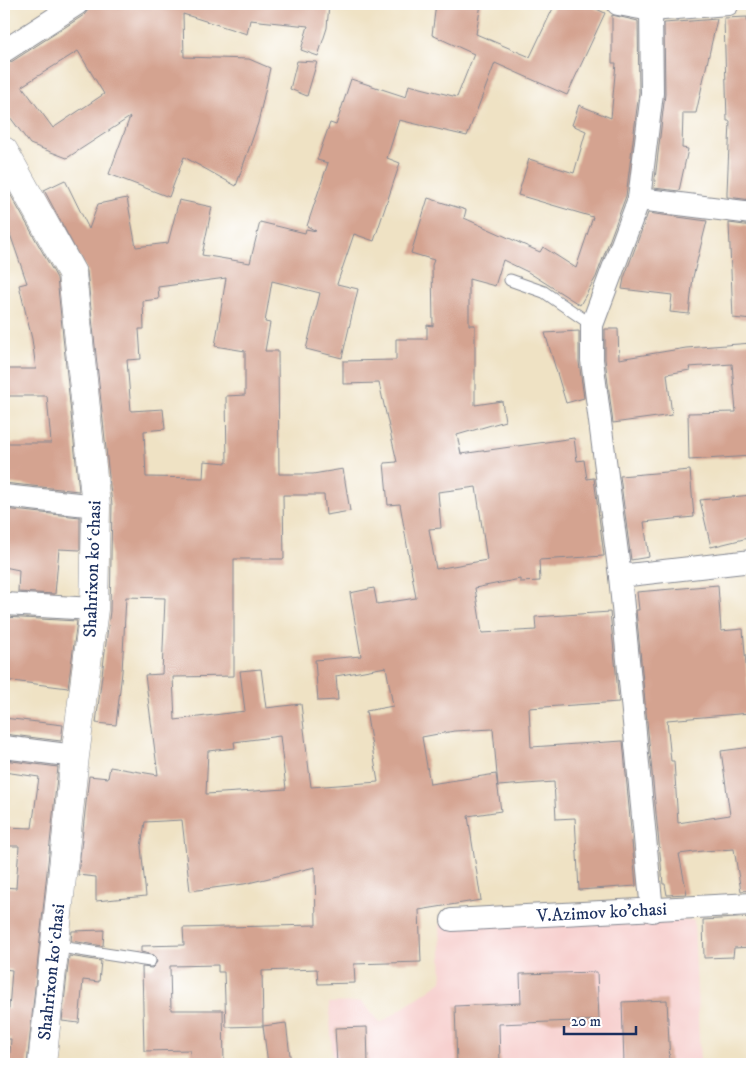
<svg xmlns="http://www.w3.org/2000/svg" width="756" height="1068" viewBox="0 0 756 1068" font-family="'IM FELL DW Pica',serif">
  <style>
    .built { fill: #f7d0cf }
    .building { fill: #d4a390; fill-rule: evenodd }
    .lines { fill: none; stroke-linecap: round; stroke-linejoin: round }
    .lane-casing { stroke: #858891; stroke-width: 13 }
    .street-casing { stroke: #858891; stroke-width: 24 }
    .secondary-casing { stroke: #858891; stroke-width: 29 }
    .lane { stroke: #fff; stroke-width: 11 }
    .street { stroke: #fff; stroke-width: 22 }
    .secondary { stroke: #fff; stroke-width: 28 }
    .labels { text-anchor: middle; stroke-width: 4; stroke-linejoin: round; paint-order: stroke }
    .street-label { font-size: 18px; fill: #1b2f5e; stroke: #fff }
  </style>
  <rect width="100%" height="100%" fill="#fff"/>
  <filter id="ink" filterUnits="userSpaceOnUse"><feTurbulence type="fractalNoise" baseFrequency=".02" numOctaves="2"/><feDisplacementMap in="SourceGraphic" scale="10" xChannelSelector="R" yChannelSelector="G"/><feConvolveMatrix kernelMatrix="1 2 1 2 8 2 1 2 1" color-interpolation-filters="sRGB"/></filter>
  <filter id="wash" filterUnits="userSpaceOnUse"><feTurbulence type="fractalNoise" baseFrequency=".0096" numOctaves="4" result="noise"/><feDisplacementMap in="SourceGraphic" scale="20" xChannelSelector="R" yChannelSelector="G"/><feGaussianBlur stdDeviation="1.12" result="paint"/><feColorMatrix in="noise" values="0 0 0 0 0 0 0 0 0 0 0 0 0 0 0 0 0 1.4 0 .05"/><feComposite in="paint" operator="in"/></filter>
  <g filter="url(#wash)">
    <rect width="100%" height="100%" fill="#efe2c4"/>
    <path class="built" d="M 694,920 L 700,1064 L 333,1064 L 329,1003 L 362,1002 L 381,1023 L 442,981 L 440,924 Z"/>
    <g id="blocks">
      <path class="building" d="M 90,4 L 274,4 L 313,7 L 314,4 L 329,4 L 327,28 L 318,56 L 301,50 L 308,26 L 250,20 L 247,34 L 183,14 L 184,57 L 249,59 L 270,68 L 258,123 L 236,186 L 184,157 L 169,197 L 109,174 L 130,117 L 67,158 L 30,144 L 4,109 L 4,64 L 11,62 L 84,15 L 88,10 ZM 78,51 L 104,94 L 53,128 L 22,86 Z
        M 436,4 L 481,4 L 476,34 L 530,57 L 555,4 L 586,4 L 605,13 L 567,95 L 495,63 L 467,136 L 399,120 L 387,158 L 400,163 L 374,241 L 354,234 L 337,284 L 358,289 L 342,358 L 306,349 L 320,293 L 272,281 L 265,322 L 270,323 L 265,351 L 278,351 L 279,474 L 313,474 L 343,469 L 350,511 L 326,515 L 324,495 L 283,495 L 284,559 L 234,559 L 234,676 L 173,677 L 175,720 L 245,711 L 240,671 L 261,669 L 266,708 L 301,704 L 311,787 L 378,782 L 366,711 L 393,706 L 386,667 L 336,676 L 338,700 L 318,701 L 315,660 L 361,656 L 350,593 L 374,588 L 377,604 L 416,598 L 400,504 L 388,505 L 384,463 L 397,462 L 379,383 L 343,384 L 343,361 L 396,360 L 396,339 L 427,339 L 427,325 L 433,326 L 432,265 L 434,260 L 411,253 L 428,198 L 466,210 L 464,218 L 540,252 L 543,247 L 576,268 L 593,217 L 518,195 L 529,159 L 574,173 L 586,131 L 572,125 L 579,105 L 611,118 L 616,63 L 612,63 L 612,15 L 638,21 L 639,92 L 626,196 L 596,277 L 580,305 L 528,272 L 503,260 L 495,286 L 469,279 L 469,325 L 475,325 L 475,405 L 502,401 L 505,421 L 457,435 L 461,454 L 574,438 L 577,461 L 584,460 L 587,479 L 594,478 L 604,556 L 539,560 L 540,581 L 520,582 L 520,579 L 475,588 L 482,633 L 536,630 L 535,617 L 610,612 L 619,702 L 529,708 L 531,747 L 623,741 L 636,886 L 579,890 L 575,818 L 556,819 L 554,782 L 498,786 L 493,729 L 454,731 L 422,737 L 430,784 L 496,774 L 501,811 L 468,816 L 481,900 L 419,910 L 421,962 L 354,964 L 355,983 L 318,984 L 317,969 L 262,971 L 263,1026 L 226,1027 L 224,972 L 218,972 L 218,965 L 170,966 L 171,1010 L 223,1010 L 224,1064 L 191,1064 L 190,1050 L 144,1051 L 142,967 L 152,968 L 157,962 L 154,955 L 141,952 L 141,946 L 184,945 L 183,928 L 316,925 L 315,867 L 244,884 L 190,891 L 182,820 L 145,822 L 141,847 L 146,896 L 96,901 L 96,877 L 78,875 L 89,776 L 108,778 L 110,767 L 158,775 L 145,675 L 162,674 L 165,598 L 126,597 L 122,672 L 116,725 L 96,723 L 110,611 L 112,505 L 87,271 L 44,190 L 65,180 L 89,229 L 98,204 L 127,198 L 136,247 L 168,243 L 179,200 L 212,207 L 202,255 L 250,263 L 260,222 L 305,233 L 306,229 L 316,231 L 307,226 L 328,163 L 317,160 L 330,123 L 336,125 L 351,79 L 406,97 L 409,85 L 457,97 L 474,54 L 432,35 ZM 226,278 L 215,346 L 245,351 L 245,395 L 226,396 L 227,463 L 204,461 L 203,478 L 146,477 L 144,431 L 165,429 L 163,409 L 131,411 L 127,360 L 141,359 L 139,329 L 144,329 L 143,301 L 159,299 L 158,287 ZM 476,487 L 487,560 L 436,569 L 429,529 L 441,528 L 438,492 ZM 280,736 L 286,789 L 206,794 L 208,751 L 235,748 L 234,742 Z
        M 747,17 L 752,62 L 752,200 L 727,197 L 727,192 L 730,121 L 727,121 L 724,18 Z
        M 717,19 L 696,113 L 683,113 L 682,148 L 688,149 L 679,191 L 654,188 L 665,94 L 664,23 Z
        M 297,61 L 317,62 L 307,96 L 290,89 Z
        M 4,183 L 57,278 L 79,491 L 4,483 L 4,443 L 51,443 L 47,396 L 4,396 L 4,369 L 36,369 L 32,339 L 19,285 L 27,283 L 10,234 L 4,235 Z
        M 648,213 L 707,221 L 693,277 L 689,314 L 670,312 L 672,295 L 622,289 L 624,278 Z
        M 729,223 L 752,226 L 752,320 L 733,318 Z
        M 605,329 L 618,329 L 619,359 L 686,348 L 752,343 L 752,456 L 689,460 L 688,413 L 736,412 L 732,364 L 689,367 L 690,370 L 667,374 L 672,415 L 613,423 L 605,359 Z
        M 579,331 L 579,362 L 584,398 L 566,403 L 545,333 Z
        M 690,470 L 694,517 L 644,522 L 649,557 L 631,560 L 620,476 Z
        M 752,495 L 752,537 L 711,547 L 700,500 Z
        M 4,509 L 80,517 L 80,550 L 59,549 L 55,594 L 18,592 L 19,570 L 4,567 Z
        M 718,585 L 721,631 L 743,629 L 750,713 L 667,720 L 671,761 L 674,761 L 678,823 L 730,815 L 721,751 L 752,747 L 752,890 L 741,891 L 734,849 L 703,851 L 679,854 L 687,894 L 667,895 L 665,884 L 663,884 L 636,610 L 639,610 L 637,592 Z
        M 4,617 L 77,621 L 68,688 L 4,680 Z
        M 4,718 L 63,725 L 61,741 L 4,734 Z
        M 4,760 L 58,767 L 27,1064 L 9,1064 L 11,1039 L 4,1039 L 4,1008 L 9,1009 L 12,970 L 4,969 L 4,887 L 16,888 L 19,846 L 4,846 L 4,827 L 32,828 L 39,777 L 4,772 Z
        M 752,917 L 752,947 L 734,948 L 733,957 L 704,958 L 703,920 Z
        M 104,930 L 103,946 L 71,941 L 72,931 Z
        M 69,956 L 101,961 L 99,982 L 83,980 L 79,1023 L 62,1021 Z
        M 597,972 L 599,1020 L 499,1024 L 500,1064 L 457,1064 L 455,1006 L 521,1003 L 520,974 Z
        M 667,1000 L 670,1064 L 624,1064 L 622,1002 Z
        M 286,1023 L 291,1064 L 268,1064 L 263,1026 Z
        M 367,1027 L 368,1064 L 337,1064 L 335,1028 Z"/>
    </g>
  </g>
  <g filter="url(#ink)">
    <use href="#blocks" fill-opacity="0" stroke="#858891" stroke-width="1"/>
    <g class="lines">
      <g class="lane-casing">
        <path id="lane" d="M 510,280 L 544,292 L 592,325
          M 54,946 L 150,961"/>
      </g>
      <g class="street-casing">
        <g id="street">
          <path d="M 618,4 L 651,10 L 728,4"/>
          <path d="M 651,10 L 652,93 L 639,199 L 752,213"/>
          <path d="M 4,51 L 77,4"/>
          <path d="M 639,199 L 592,325 L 592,360 L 620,576 L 652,911"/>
          <path d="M 4,496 L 96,506"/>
          <path d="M 620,576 L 752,561"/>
          <path d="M 4,604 L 94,609"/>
          <path d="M 4,747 L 75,756"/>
          <path id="s1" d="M 452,920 L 752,904"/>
        </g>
      </g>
      <g class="secondary-casing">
        <path id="secondary" d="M 4,151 L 72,273 L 96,506 L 94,609 L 75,756 L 42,1064"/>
      </g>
      <use href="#lane" class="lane"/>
      <use href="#street" class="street"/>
      <use href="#secondary" class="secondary"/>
    </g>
  </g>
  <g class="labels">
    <g class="street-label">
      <text transform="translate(92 569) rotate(-88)" y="6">Shahrixon koʻchasi</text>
      <text dy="6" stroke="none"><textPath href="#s1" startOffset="150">V.Azimov ko'chasi</textPath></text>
      <text transform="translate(51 972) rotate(-84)" y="6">Shahrixon koʻchasi</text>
    </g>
  </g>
  <rect width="756" height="1068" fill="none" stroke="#fff" stroke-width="20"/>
  <path d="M564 1026v8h72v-8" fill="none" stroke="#1b2f5e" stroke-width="2.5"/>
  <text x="571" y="1026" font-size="15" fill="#1b2f5e" stroke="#ffffff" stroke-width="4" paint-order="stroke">20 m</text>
</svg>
